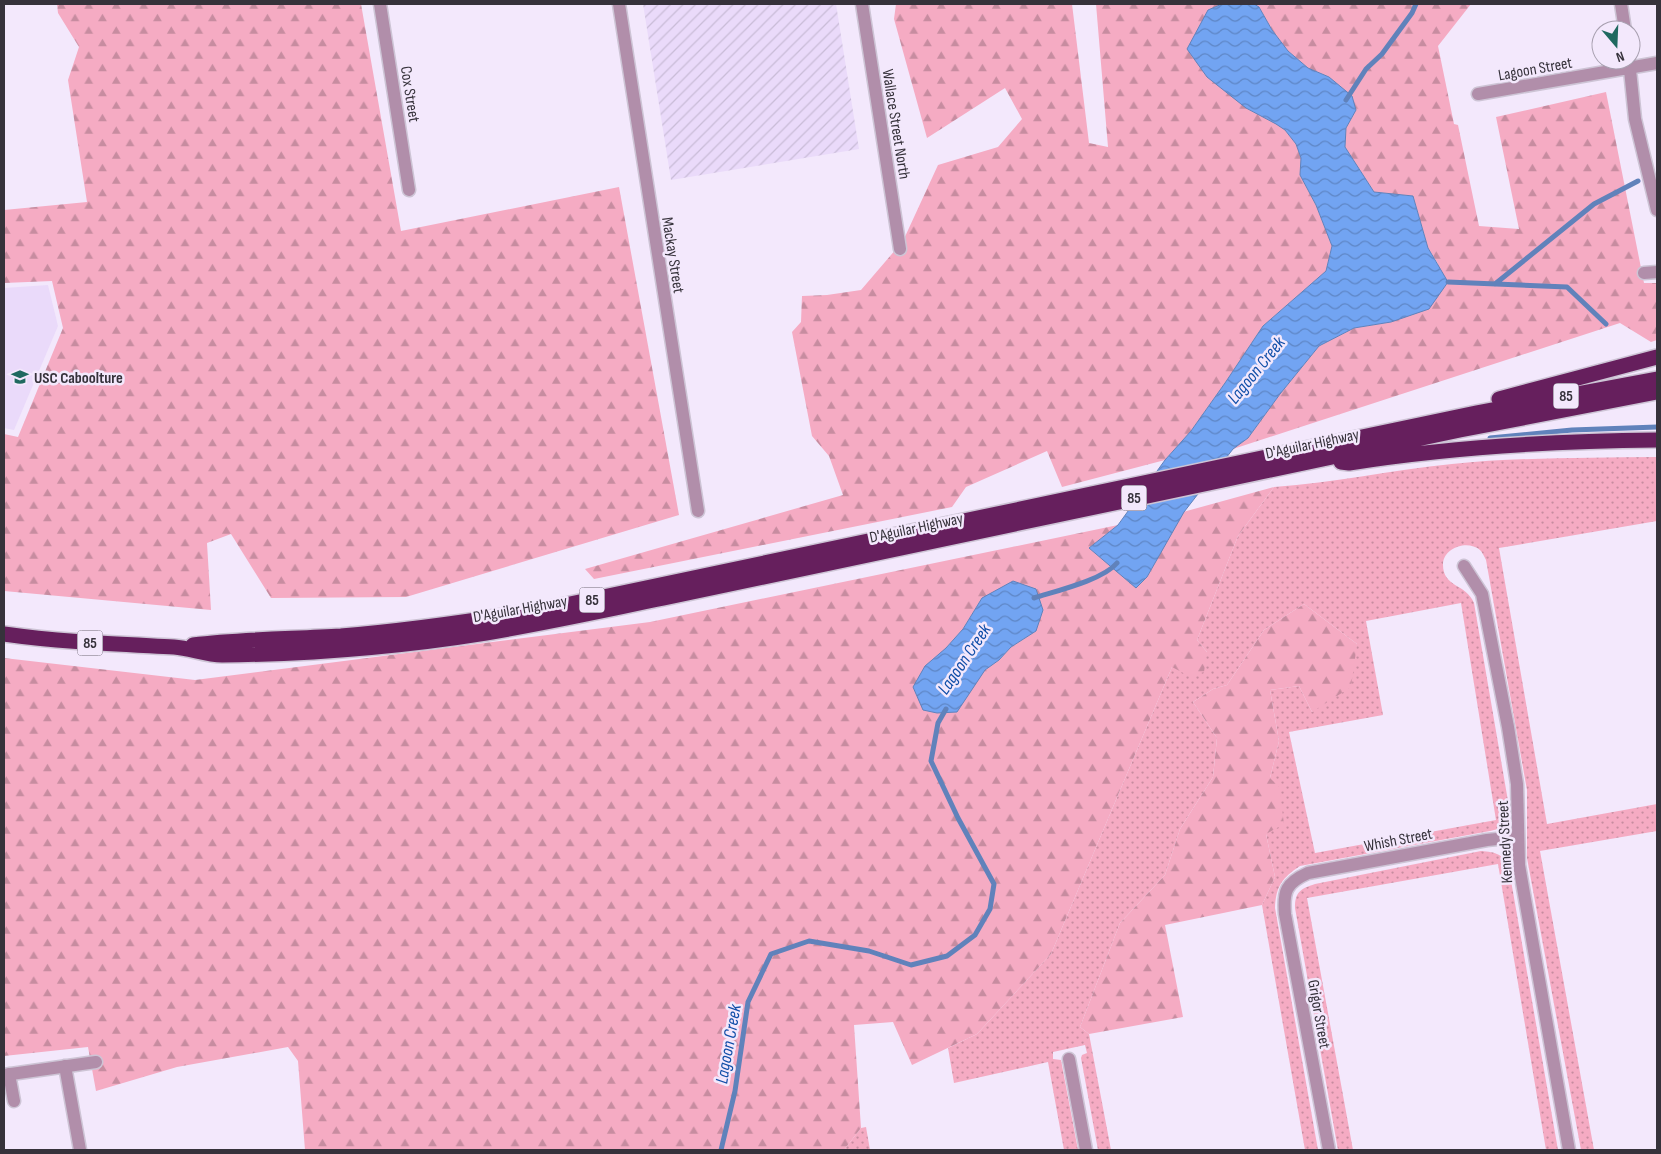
<svg xmlns="http://www.w3.org/2000/svg" width="1661" height="1154" viewBox="0 0 1661 1154" font-family="'Sofia Sans Condensed',sans-serif">
  <style>
    .built { fill: #eadafa }
    .industrial { fill: url(#industrial-furrows) }
    .grass { fill: url(#grass-dots); fill-rule: evenodd }
    .forest { fill: url(#forest-firs); fill-rule: evenodd }
    .water { fill: url(#water-waves); stroke: #6082bb }
    .lines { fill: none; stroke-linecap: round; stroke-linejoin: round }
    .stream { stroke: #6082bb; stroke-width: 5 }
    .minor-casing { stroke: #cdc4d5; stroke-width: 15 }
    .highway-casing { stroke: #cdc4d5; stroke-width: 18 }
    .minor { stroke: #b18eaa; stroke-width: 12 }
    .highway { stroke: #661f5d; stroke-width: 15 }
    .labels { text-anchor: middle; stroke-width: 5; stroke-linejoin: round; paint-order: stroke }
    .shield { fill: #f3e8fc; stroke: #6f6975; stroke-width: 1 }
    .shield-label { font-size: 15px; font-weight: bold; fill: #36323b }
    .street-label { font-size: 16px; fill: #36323b; stroke: #f3e8fc }
    .poi-label { font-size: 16px; font-weight: bold; fill: #36323b; stroke: #f3e8fc; text-anchor: start }
    .water-label { font-size: 18px; font-style: italic; fill: #104ea8; stroke: #f3e8fc }
  </style>
  <defs>
    <pattern id="industrial-furrows" width="10" height="10" patternUnits="userSpaceOnUse" patternTransform="scale(1.25)"><rect width="10" height="10" fill="#eadafa"/><path d="M-1 1l2-2M0 10L10 0M9 11l2-2" fill="none" stroke="#c9bcd7"/></pattern>
    <pattern id="grass-dots" width="8" height="8" patternUnits="userSpaceOnUse" patternTransform="scale(1.25)"><rect width="8" height="8" fill="#f5abc3"/><path d="M2 2h.1M6 6h.1" fill="none" stroke="#c78ca0" stroke-width="1.8" stroke-linecap="round"/></pattern>
    <pattern id="forest-firs" width="22" height="20" patternUnits="userSpaceOnUse" patternTransform="scale(1.25)"><rect width="22" height="20" fill="#f5abc3"/><path d="M5 1l3.5 6h-7zM16 11l3.5 6h-7z" fill="#c78ca0"/></pattern>
    <pattern id="water-waves" width="16" height="10" patternUnits="userSpaceOnUse" patternTransform="scale(1.25)"><rect width="16" height="10" fill="#72a4f2"/><path d="M0 5q4-4 8 0t8 0" fill="none" stroke="#5e86c5"/></pattern>
  </defs>
  <rect width="100%" height="100%" fill="#f3e8fc"/>
  <path class="built" d="M 48,285 L 58,326 L 14,430 L 4,428 L 4,288 Z"/>
  <path class="industrial" d="M 643,4 L 836,4 L 859,149 L 671,180 Z"/>
  <path class="grass" d="M 1657,457 L 1657,521 L 1499,548 L 1547,824 L 1657,804 L 1657,831 L 1540,851 L 1594,1150 L 1581,1150 L 1527,858 L 1527,790 L 1486,560 C 1484,556 1482,552 1480,550 C 1468,540 1445,547 1443,563 C 1442,588 1466,583 1474,603 L 1508,801 L 1509,816 L 1505,823 L 1498,829 L 1490,831 L 1300,866 C 1282,878 1276,886 1275,908 L 1318,1150 L 1305,1150 L 1262,905 L 1275,877 L 1266,834 L 1270,778 L 1279,741 L 1270,690 L 1299,686 L 1312,712 L 1357,644 L 1304,604 L 1264,630 L 1227,685 L 1213,689 L 1193,702 L 1217,738 L 1213,777 L 1180,829 L 1165,875 L 1120,923 L 1080,1027 L 1089,1034 L 1111,1150 L 1098,1150 L 1081,1058 L 1082,1055 L 1087,1053 L 1085,1045 L 1053,1052 L 1053,1059 L 1061,1060 L 1078,1150 L 1064,1150 L 1048,1062 L 954,1083 L 948,1048 L 977,1034 L 1051,954 L 1172,667 L 1207,652 L 1197,640 L 1238,536 L 1274,487 C 1334,483 1392,470 1452,464 C 1520,457 1589,458 1657,457 ZM 1461,603 L 1496,820 L 1315,853 L 1289,732 L 1383,715 L 1366,621 Z
    M 1481,851 C 1496,852 1504,854 1509,869 L 1558,1150 L 1546,1150 L 1498,864 L 1307,898 L 1353,1150 L 1338,1150 L 1295,908 C 1295,892 1300,889 1315,884 Z
    M 866,1127 L 870,1150 L 844,1150 L 861,1128 Z"/>
  <path class="forest" d="M 57,4 L 361,4 L 401,231 L 619,187 L 679,515 L 406,597 L 271,598 L 231,534 L 207,543 L 211,610 L 4,591 L 4,434 L 18,437 L 63,328 L 52,281 L 4,283 L 4,210 L 87,202 L 68,80 L 79,47 L 58,13 Z
    M 896,4 L 1072,4 L 1089,143 L 1108,147 L 1096,4 L 1222,4 L 1208,10 L 1246,108 L 1276,123 L 1285,130 L 1296,144 L 1301,158 L 1300,175 L 1316,205 L 1332,246 L 1326,271 L 1263,326 L 1225,383 L 1191,431 L 1165,460 L 1062,487 L 1047,451 L 966,487 L 952,507 L 594,579 L 585,569 L 843,495 L 829,456 L 812,436 L 792,332 L 801,322 L 802,296 L 827,295 L 861,290 L 903,241 L 938,165 L 998,147 L 1022,119 L 1005,88 L 927,138 L 894,19 Z
    M 1254,4 L 1471,4 L 1438,46 L 1454,124 L 1458,125 L 1479,226 L 1519,229 L 1496,117 L 1606,92 L 1644,283 L 1657,283 L 1657,340 L 1651,342 L 1620,323 L 1233,449 L 1248,438 L 1280,394 L 1319,346 L 1354,328 L 1391,322 L 1438,264 L 1428,248 L 1413,196 L 1374,192 L 1345,147 L 1346,128 L 1356,110 L 1329,77 L 1308,68 L 1288,51 L 1272,30 L 1259,7 Z
    M 1274,487 L 1238,536 L 1197,640 L 1207,652 L 1204,672 L 1189,676 L 1172,667 L 1051,954 L 977,1034 L 912,1065 L 893,1022 L 854,1025 L 861,1128 L 844,1150 L 305,1150 L 298,1061 L 288,1047 L 177,1067 L 96,1091 L 88,1047 L 4,1056 L 4,658 L 195,680 L 650,622 L 1118,525 L 1089,548 L 1136,587 L 1147,577 L 1183,512 ZM 982,598 L 1036,631 L 1011,647 L 999,660 L 985,670 L 946,648 L 963,629 Z
    M 1304,604 L 1357,644 L 1351,687 L 1312,712 L 1299,686 L 1270,690 L 1279,741 L 1270,778 L 1279,787 L 1284,824 L 1266,834 L 1275,877 L 1262,905 L 1165,925 L 1183,1017 L 1089,1034 L 1080,1027 L 1120,923 L 1165,875 L 1180,829 L 1213,777 L 1217,738 L 1193,702 L 1213,689 L 1227,685 L 1264,630 Z"/>
  <path class="water" d="M 1222,4 L 1254,4 L 1259,7 L 1272,30 L 1288,51 L 1308,68 L 1329,77 L 1352,96 L 1356,110 L 1346,128 L 1345,147 L 1374,192 L 1413,196 L 1428,248 L 1448,282 L 1429,309 L 1391,322 L 1354,328 L 1319,346 L 1280,394 L 1248,438 L 1233,449 L 1184,512 L 1147,577 L 1136,588 L 1089,548 L 1118,525 L 1165,460 L 1191,431 L 1225,383 L 1263,326 L 1326,271 L 1332,246 L 1316,205 L 1300,175 L 1301,158 L 1296,144 L 1285,130 L 1276,124 L 1246,108 L 1207,77 L 1187,49 L 1208,10 Z
    M 1013,581 L 1036,589 L 1043,610 L 1036,631 L 1011,647 L 999,660 L 985,670 L 957,712 L 937,713 L 923,710 L 913,687 L 925,666 L 946,648 L 963,629 L 982,598 Z"/>
  <g class="lines">
    <path class="stream" d="M 1346,100 L 1366,69 L 1382,54 L 1412,13 L 1416,4
      M 1448,282 L 1567,287 L 1606,324
      M 1495,284 L 1594,204 L 1638,181
      M 1490,438 L 1572,430 L 1657,427
      M 1034,598 C 1056,591 1103,580 1117,563
      M 721,1150 L 735,1091 L 748,1002 L 771,954 L 809,941 L 869,951 L 911,965 L 947,956 L 975,935 L 990,909 L 994,884 L 958,818 L 931,761 L 938,723 L 946,709"/>
    <g class="minor-casing">
      <path id="minor" d="M 380,4 L 409,190
        M 619,4 L 698,511
        M 862,4 L 900,249
        M 1621,4 L 1625,30
        M 1629,60 L 1635,119 L 1657,210
        M 1478,94 L 1657,63
        M 1644,273 L 1657,272
        M 1464,566 L 1482,594 L 1508,727 L 1517,784 L 1519,865 L 1569,1150
        M 1069,1059 L 1086,1150
        M 65,1066 L 80,1150
        M 9,1074 L 14,1101
        M 4,1075 L 96,1062
        M 1329,1150 L 1285,914 C 1283,891 1286,883 1308,873 L 1487,840 L 1517,837"/>
    </g>
    <g class="highway-casing">
      <path id="highway" d="M 1499,399 L 1657,357
        M 1341,462 L 1349,463 C 1451,447 1554,441 1657,440
        M 4,634 C 60,642 117,644 174,647 C 190,648 206,655 222,655 C 310,654 399,647 486,633 C 546,623 605,610 664,598 L 1460,430 L 1657,392
        M 193,645 C 242,639 291,639 341,636 C 411,630 481,620 551,608 L 1476,413 L 1657,379"/>
    </g>
    <use href="#minor" class="minor"/>
    <use href="#highway" class="highway"/>
  </g>
  <defs>
    <g id="university-bare" transform="scale(1.35)"><path d="M0-5L7-2L0 1L-7-2ZM-4 1L0 2.5L4 1V4Q0 6-4 4Z" fill="#1f6960" stroke="#f3e8fc" stroke-width="2.5" paint-order="stroke"/></g>
  </defs>
  <g fill-rule="evenodd">
    <use href="#university-bare" x="20" y="377"/>
  </g>
  <g class="labels">
    <g class="shield">
      <rect x="1553.5" y="383.5" width="25" height="25" rx="4"/>
      <rect x="1121.5" y="485.5" width="25" height="25" rx="4"/>
      <rect x="579.5" y="587.5" width="25" height="25" rx="4"/>
      <rect x="77.5" y="630.5" width="25" height="25" rx="4"/>
    </g>
    <g class="shield-label">
      <text x="1566" y="401">85</text>
      <text x="1134" y="503">85</text>
      <text x="592" y="605">85</text>
      <text x="90" y="648">85</text>
    </g>
    <g class="street-label">
      <text transform="translate(1535 68) rotate(-10)" y="6">Lagoon Street</text>
      <text transform="translate(411 94) rotate(81)" y="6">Cox Street</text>
      <text transform="translate(897 124) rotate(81)" y="6">Wallace Street North</text>
      <text transform="translate(674 255) rotate(81)" y="6">Mackay Street</text>
      <text transform="translate(1312 443) rotate(-12)" y="6">D'Aguilar Highway</text>
      <text transform="translate(916 527) rotate(-12)" y="6">D'Aguilar Highway</text>
      <text transform="translate(520 608) rotate(-10)" y="6">D'Aguilar Highway</text>
      <text transform="translate(1398 839) rotate(-11)" y="6">Whish Street</text>
      <text transform="translate(1504 842) rotate(-93)" y="6">Kennedy Street</text>
      <text transform="translate(1320 1014) rotate(80)" y="6">Grigor Street</text>
    </g>
    <g class="poi-label">
      <text x="34" y="383">USC Caboolture</text>
    </g>
    <g class="water-label">
      <text transform="translate(1256 370) rotate(-51)" y="6">Lagoon Creek</text>
      <text transform="translate(964 659) rotate(-56)" y="6">Lagoon Creek</text>
      <text transform="translate(728 1044) rotate(-80)" y="6">Lagoon Creek</text>
    </g>
  </g>
  <rect width="1661" height="1154" fill="none" stroke="#36323b" stroke-width="10"/>
  <g transform="translate(1616 45) rotate(161)"><circle r="24" fill="#f3e8fc" stroke="#a79faf"/>
  <path d="M0-4L9 19L0 12L-9 19Z" fill="#1f6960"/>
  <text y="-8" font-size="14" font-weight="bold" text-anchor="middle" fill="#36323b">N</text>
  </g>
</svg>
